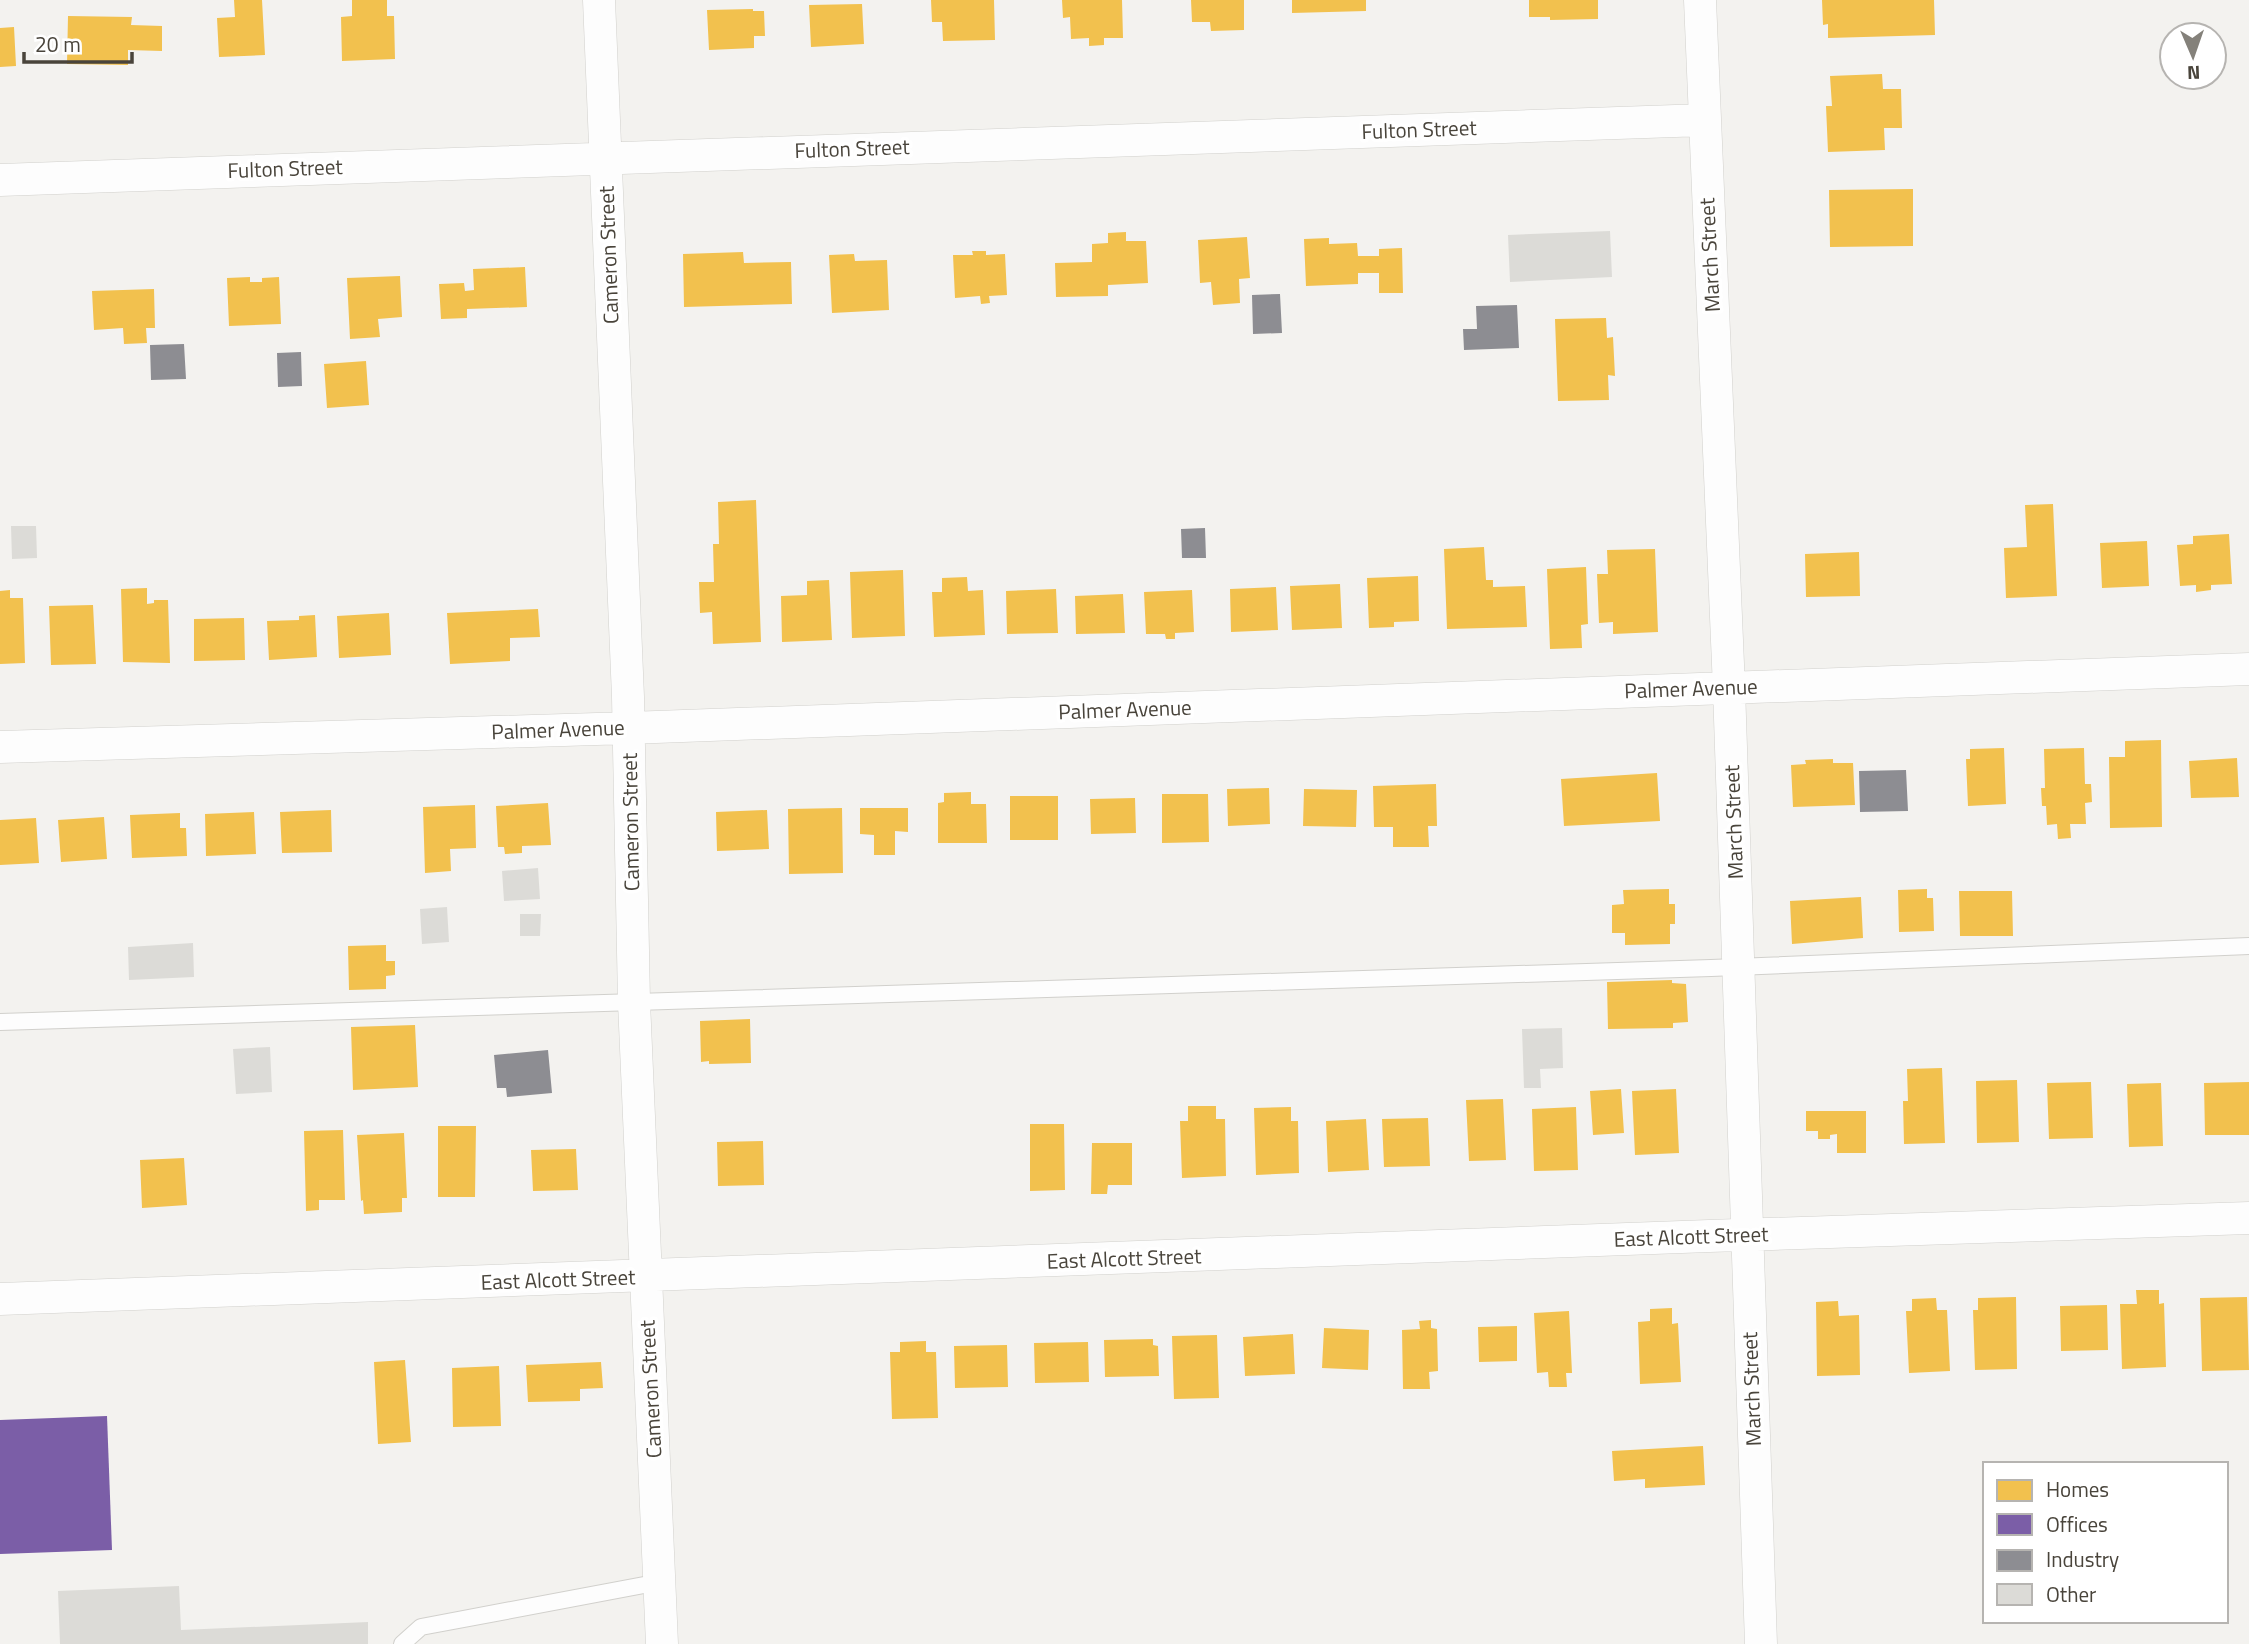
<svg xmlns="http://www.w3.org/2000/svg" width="2249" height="1644" viewBox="0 0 2249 1644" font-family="'Titillium Web',sans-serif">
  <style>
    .homes { fill: #f2c14e }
    .offices { fill: #7b5ea7 }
    .industry { fill: #8d8d92 }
    .building { fill: #dcdbd7 }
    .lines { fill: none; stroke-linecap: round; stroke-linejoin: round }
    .lane-casing { stroke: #d1d0cc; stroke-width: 18 }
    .street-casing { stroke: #d1d0cc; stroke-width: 33 }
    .lane { stroke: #fdfdfd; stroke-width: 16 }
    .street { stroke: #fdfdfd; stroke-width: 32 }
    .labels { text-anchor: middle; stroke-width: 7; stroke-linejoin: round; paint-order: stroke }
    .street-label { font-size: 21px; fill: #49443b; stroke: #fff }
  </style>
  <rect width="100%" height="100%" fill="#f3f2ef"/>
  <path class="homes" d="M 234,0 L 262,0 L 265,55 L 219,57 L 217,18 L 235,17 Z
    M 352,0 L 387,0 L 387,16 L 394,16 L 395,59 L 342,61 L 341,17 L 352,16 Z
    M 931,0 L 994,0 L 995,40 L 943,41 L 942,22 L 932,22 Z
    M 1062,0 L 1122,0 L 1123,38 L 1104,38 L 1104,45 L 1089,46 L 1089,38 L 1071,39 L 1070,17 L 1063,18 Z
    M 1191,0 L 1244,0 L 1244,30 L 1211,31 L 1210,22 L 1192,22 Z
    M 1292,0 L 1366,0 L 1366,11 L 1292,13 Z
    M 1529,0 L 1598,0 L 1598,19 L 1550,20 L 1550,17 L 1529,17 Z
    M 1822,0 L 1934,0 L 1935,35 L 1828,38 L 1828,24 L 1823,25 Z
    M 862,4 L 864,44 L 811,47 L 809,5 Z
    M 753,9 L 753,11 L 764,11 L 765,36 L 754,36 L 754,48 L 709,50 L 707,10 Z
    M 68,16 L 132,17 L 131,25 L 162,26 L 162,51 L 128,50 L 128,65 L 67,64 Z
    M 14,27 L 16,66 L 0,67 L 0,28 Z
    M 1882,74 L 1883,89 L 1901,89 L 1902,128 L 1884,128 L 1885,150 L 1828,152 L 1826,106 L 1832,106 L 1830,76 Z
    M 1913,189 L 1913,246 L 1830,247 L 1829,190 Z
    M 1126,232 L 1126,241 L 1146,241 L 1148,283 L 1108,285 L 1108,296 L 1056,297 L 1055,263 L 1092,262 L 1092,244 L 1108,243 L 1108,233 Z
    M 1247,237 L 1250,278 L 1239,279 L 1240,303 L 1213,305 L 1211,282 L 1200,283 L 1198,240 Z
    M 1329,238 L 1329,244 L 1357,243 L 1358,256 L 1379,256 L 1379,249 L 1402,248 L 1403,293 L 1379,293 L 1379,273 L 1358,273 L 1358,284 L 1306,286 L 1304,239 Z
    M 972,251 L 986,251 L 986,255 L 1005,254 L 1007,295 L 989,296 L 990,303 L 981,304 L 980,296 L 955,298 L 953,255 L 973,255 Z
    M 743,252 L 744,263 L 791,262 L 792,304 L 684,307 L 683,254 Z
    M 854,254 L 855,261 L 887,260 L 889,310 L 832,313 L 829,255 Z
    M 525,267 L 527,307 L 467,309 L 467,318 L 441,319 L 439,284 L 464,283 L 465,291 L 474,290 L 473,269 Z
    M 400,276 L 402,317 L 378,319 L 380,337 L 350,339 L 347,278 Z
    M 250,277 L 250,282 L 262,282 L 262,278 L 279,277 L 281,324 L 229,326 L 227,278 Z
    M 154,289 L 155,328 L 146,328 L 147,343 L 124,344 L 123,328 L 94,330 L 92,291 Z
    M 1606,318 L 1607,338 L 1613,337 L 1615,376 L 1608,375 L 1609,400 L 1558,401 L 1555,319 Z
    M 366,361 L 369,405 L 327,408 L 324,364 Z
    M 756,500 L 761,642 L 713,644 L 712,612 L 700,613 L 699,582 L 714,582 L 713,544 L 719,544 L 718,502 Z
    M 2053,504 L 2057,596 L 2006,598 L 2004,548 L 2027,547 L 2025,505 Z
    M 2229,534 L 2232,584 L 2211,585 L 2211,590 L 2196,592 L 2196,585 L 2180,586 L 2177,545 L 2193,544 L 2193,536 Z
    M 2147,541 L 2149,586 L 2102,588 L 2100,543 Z
    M 1484,547 L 1486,580 L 1493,580 L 1493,587 L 1525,586 L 1527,627 L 1447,629 L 1444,549 Z
    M 1655,549 L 1658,632 L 1613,634 L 1613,622 L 1599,623 L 1597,574 L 1608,574 L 1607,550 Z
    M 1859,552 L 1860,596 L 1806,597 L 1805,554 Z
    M 1586,567 L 1588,624 L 1581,625 L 1582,648 L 1550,649 L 1547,569 Z
    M 903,570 L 905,636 L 852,638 L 850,572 Z
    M 1418,576 L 1419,621 L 1394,622 L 1394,627 L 1369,628 L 1367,578 Z
    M 967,577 L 968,591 L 983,590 L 985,635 L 934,637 L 932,592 L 942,592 L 942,578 Z
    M 829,580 L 832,640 L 782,642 L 781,596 L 807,595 L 807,581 Z
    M 1340,584 L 1342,628 L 1292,630 L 1290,586 Z
    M 1276,587 L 1278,630 L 1231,632 L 1230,589 Z
    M 147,588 L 147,604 L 154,603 L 154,600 L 168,600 L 170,663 L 123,662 L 121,589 Z
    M 1056,589 L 1058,633 L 1007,634 L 1006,591 Z
    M 10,590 L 10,598 L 23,598 L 25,663 L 0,664 L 0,591 Z
    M 1192,590 L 1194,632 L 1175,633 L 1175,639 L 1166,639 L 1165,634 L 1146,634 L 1144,592 Z
    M 1123,594 L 1125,633 L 1076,634 L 1075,596 Z
    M 93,605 L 96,664 L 51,665 L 49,606 Z
    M 538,609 L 540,637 L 510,638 L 510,661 L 450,664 L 447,613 Z
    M 389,613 L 391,655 L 339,658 L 337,616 Z
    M 315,615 L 317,657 L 269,660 L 267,621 L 299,620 L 299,616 Z
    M 244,618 L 245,660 L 194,661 L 194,619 Z
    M 2161,740 L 2162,827 L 2110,828 L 2109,757 L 2125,757 L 2125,741 Z
    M 2004,748 L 2006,804 L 1968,806 L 1966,759 L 1970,759 L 1970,749 Z
    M 2084,748 L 2085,784 L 2091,784 L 2092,802 L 2085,803 L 2086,824 L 2070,824 L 2071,838 L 2058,839 L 2057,824 L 2047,825 L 2046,806 L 2042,806 L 2041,788 L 2045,788 L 2044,749 Z
    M 2237,758 L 2239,797 L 2191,798 L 2189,761 Z
    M 1833,759 L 1833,763 L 1853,763 L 1855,805 L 1793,807 L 1791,765 L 1806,764 L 1805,760 Z
    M 1657,773 L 1660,821 L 1564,826 L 1561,779 Z
    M 1436,784 L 1437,826 L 1428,826 L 1429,847 L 1393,847 L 1393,827 L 1374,827 L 1373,786 Z
    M 1269,788 L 1270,824 L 1228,826 L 1227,789 Z
    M 1304,789 L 1357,790 L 1356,827 L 1303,826 Z
    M 971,792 L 971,804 L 986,804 L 987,843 L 938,843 L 938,803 L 944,802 L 944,793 Z
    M 1162,794 L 1208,794 L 1209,842 L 1162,843 Z
    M 1010,796 L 1058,796 L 1058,840 L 1010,840 Z
    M 1135,798 L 1136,833 L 1091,834 L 1090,799 Z
    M 548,803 L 551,845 L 522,846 L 522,853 L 505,854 L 504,847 L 498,847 L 496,806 Z
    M 475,805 L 476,848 L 450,849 L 451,871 L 425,873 L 423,807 Z
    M 842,808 L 843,873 L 789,874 L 788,809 Z
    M 860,808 L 908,808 L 908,832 L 895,831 L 895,855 L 874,855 L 874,835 L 860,834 Z
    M 331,810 L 332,852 L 282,853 L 280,812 Z
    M 767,810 L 769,849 L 717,851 L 716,812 Z
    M 254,812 L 256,854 L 206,856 L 205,814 Z
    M 180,813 L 180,828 L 186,828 L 187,856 L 132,858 L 130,815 Z
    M 104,817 L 107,859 L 61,862 L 58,820 Z
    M 36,818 L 39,863 L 0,865 L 0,820 Z
    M 1669,889 L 1669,904 L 1675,904 L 1675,924 L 1670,924 L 1670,944 L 1625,945 L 1625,933 L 1612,933 L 1612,905 L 1624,904 L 1623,890 Z
    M 1927,889 L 1927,898 L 1933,898 L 1934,931 L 1899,932 L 1898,890 Z
    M 1959,891 L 2012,891 L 2013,936 L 1960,936 Z
    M 1861,897 L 1863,938 L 1792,944 L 1790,901 Z
    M 386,945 L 386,961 L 395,961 L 395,975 L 386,976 L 386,989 L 349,990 L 348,946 Z
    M 1672,980 L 1672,983 L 1686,984 L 1688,1022 L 1673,1023 L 1673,1028 L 1608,1029 L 1607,982 Z
    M 750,1019 L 751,1063 L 709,1064 L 709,1061 L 701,1062 L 700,1021 Z
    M 415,1025 L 418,1087 L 353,1090 L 351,1027 Z
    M 1942,1068 L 1945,1143 L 1904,1144 L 1903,1101 L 1908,1101 L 1907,1069 Z
    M 2017,1080 L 2019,1142 L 1977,1143 L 1976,1081 Z
    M 2091,1082 L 2093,1138 L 2049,1139 L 2047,1083 Z
    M 2249,1082 L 2249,1135 L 2205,1135 L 2204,1083 Z
    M 2161,1083 L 2163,1146 L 2129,1147 L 2127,1084 Z
    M 1621,1089 L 1624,1133 L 1593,1135 L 1590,1091 Z
    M 1676,1089 L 1679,1153 L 1635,1155 L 1632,1091 Z
    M 1503,1099 L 1506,1160 L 1469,1161 L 1466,1100 Z
    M 1188,1106 L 1216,1106 L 1216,1119 L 1225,1119 L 1226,1176 L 1182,1178 L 1180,1121 L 1188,1121 Z
    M 1291,1107 L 1291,1121 L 1298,1121 L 1299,1173 L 1256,1175 L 1254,1108 Z
    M 1576,1107 L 1578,1170 L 1534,1171 L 1532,1109 Z
    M 1806,1111 L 1866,1111 L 1866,1153 L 1837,1153 L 1837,1134 L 1830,1135 L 1830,1139 L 1818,1139 L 1818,1131 L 1806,1131 Z
    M 1428,1118 L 1430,1166 L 1384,1167 L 1382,1119 Z
    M 1366,1119 L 1369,1170 L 1328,1172 L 1326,1121 Z
    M 1030,1124 L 1064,1124 L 1065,1190 L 1030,1191 Z
    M 438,1126 L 476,1126 L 475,1197 L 438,1197 Z
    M 343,1130 L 345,1200 L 319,1200 L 319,1210 L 306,1211 L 304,1131 Z
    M 404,1133 L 407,1198 L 402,1198 L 402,1212 L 364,1214 L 363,1200 L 361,1201 L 357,1135 Z
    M 763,1141 L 764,1185 L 718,1186 L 717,1142 Z
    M 1092,1143 L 1132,1143 L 1132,1185 L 1108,1185 L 1107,1194 L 1091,1194 Z
    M 576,1149 L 578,1190 L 533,1191 L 531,1150 Z
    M 184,1158 L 187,1205 L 142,1208 L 140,1160 Z
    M 2136,1290 L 2159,1290 L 2159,1304 L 2164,1303 L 2166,1367 L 2122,1369 L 2120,1304 L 2137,1304 Z
    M 2016,1297 L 2017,1369 L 1975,1370 L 1973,1310 L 1978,1310 L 1978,1298 Z
    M 2247,1297 L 2249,1370 L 2202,1371 L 2200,1298 Z
    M 1936,1298 L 1937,1310 L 1947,1310 L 1950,1371 L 1909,1373 L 1906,1311 L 1912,1311 L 1912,1299 Z
    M 1838,1301 L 1839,1316 L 1859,1315 L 1860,1375 L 1817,1376 L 1816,1302 Z
    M 2107,1305 L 2108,1350 L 2061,1351 L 2060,1306 Z
    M 1672,1308 L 1672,1324 L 1678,1323 L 1681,1382 L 1640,1384 L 1638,1322 L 1650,1321 L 1650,1309 Z
    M 1569,1311 L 1572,1373 L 1566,1373 L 1567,1387 L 1549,1387 L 1548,1372 L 1537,1373 L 1534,1313 Z
    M 1431,1320 L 1431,1328 L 1437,1329 L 1438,1371 L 1429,1372 L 1430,1389 L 1403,1389 L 1402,1330 L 1420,1329 L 1419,1321 Z
    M 1517,1326 L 1517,1361 L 1479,1362 L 1478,1327 Z
    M 1324,1328 L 1369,1330 L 1368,1370 L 1322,1368 Z
    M 1293,1334 L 1295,1374 L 1245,1376 L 1243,1337 Z
    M 1217,1335 L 1219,1398 L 1174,1399 L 1172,1336 Z
    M 1153,1339 L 1153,1345 L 1158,1346 L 1159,1376 L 1105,1377 L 1104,1340 Z
    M 926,1341 L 926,1352 L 936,1352 L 938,1418 L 892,1419 L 890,1352 L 900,1352 L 900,1342 Z
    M 1088,1342 L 1089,1382 L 1035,1383 L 1034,1343 Z
    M 1007,1345 L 1008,1387 L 955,1388 L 954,1346 Z
    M 405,1360 L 411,1442 L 378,1444 L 374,1362 Z
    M 601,1362 L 603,1388 L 580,1389 L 580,1401 L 528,1402 L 526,1365 Z
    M 499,1366 L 501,1426 L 453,1427 L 452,1368 Z
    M 1703,1446 L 1705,1485 L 1645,1488 L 1645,1479 L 1614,1481 L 1612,1451 Z"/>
  <path class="offices" d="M 107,1416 L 112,1550 L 0,1554 L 0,1420 Z"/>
  <path class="industry" d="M 1280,294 L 1282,333 L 1253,334 L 1252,295 Z
    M 1517,305 L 1519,348 L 1464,350 L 1463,329 L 1477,329 L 1476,306 Z
    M 184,344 L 186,379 L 151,380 L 150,345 Z
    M 301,352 L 302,386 L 278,387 L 277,353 Z
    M 1205,528 L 1206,558 L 1182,558 L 1181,529 Z
    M 1906,770 L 1908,811 L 1860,812 L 1859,771 Z
    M 548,1050 L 552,1093 L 507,1097 L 506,1088 L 497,1088 L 494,1055 Z"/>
  <path class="building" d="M 1610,231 L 1612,277 L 1510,282 L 1508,235 Z
    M 11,526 L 36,526 L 37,558 L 12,559 Z
    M 538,868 L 540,899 L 504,901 L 502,871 Z
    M 447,907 L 449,942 L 422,944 L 420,909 Z
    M 520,914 L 541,914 L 540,936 L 520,936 Z
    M 193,943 L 194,977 L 129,980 L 128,947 Z
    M 1562,1028 L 1563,1068 L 1540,1069 L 1541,1088 L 1524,1088 L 1522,1029 Z
    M 270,1047 L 272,1092 L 236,1094 L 233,1049 Z
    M 179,1586 L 181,1630 L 368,1622 L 368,1644 L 60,1644 L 58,1591 Z"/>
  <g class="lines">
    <g class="lane-casing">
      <path id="lane" d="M 0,1022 L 1711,968 L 2249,946
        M 402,1644 L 421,1627 L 660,1582"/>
    </g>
    <g class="street-casing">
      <path id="street" d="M 599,0 L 628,697 L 634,1002 L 662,1644
        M 1700,0 L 1729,688 L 1761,1644
        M 0,180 L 1704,120
        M 0,747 L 629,728 L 2249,669
        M 0,1299 L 1709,1236 L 2249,1218"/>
    </g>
    <use href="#lane" class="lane"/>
    <use href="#street" class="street"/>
  </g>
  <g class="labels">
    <g class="street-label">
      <text transform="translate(1419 130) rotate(-2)" y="7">Fulton Street</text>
      <text transform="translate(852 149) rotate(-2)" y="7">Fulton Street</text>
      <text transform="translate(285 169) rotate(-2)" y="7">Fulton Street</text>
      <text transform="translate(609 255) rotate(-92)" y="7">Cameron Street</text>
      <text transform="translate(1710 255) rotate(-93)" y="7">March Street</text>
      <text transform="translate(1691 689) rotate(-2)" y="7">Palmer Avenue</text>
      <text transform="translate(1125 710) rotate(-2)" y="7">Palmer Avenue</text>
      <text transform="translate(558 730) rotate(-2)" y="7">Palmer Avenue</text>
      <text transform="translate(631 822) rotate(-91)" y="7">Cameron Street</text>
      <text transform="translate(1734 822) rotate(-92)" y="7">March Street</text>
      <text transform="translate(1691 1237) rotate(-2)" y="7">East Alcott Street</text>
      <text transform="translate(1124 1259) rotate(-2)" y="7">East Alcott Street</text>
      <text transform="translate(558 1280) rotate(-2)" y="7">East Alcott Street</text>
      <text transform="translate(651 1389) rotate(-93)" y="7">Cameron Street</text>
      <text transform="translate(1752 1389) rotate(-92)" y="7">March Street</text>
    </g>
  </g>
  <rect x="1983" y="1462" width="245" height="161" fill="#ffffff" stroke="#b6b4b1" stroke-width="2"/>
  <rect x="1997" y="1480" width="35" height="21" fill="#f2c14e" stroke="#b6b4b1" stroke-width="2"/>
  <text x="2046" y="1497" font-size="21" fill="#49443b">Homes</text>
  <rect x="1997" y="1514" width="35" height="21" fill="#7b5ea7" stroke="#b6b4b1" stroke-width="2"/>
  <text x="2046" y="1532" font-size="21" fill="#49443b">Offices</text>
  <rect x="1997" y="1550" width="35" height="21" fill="#8d8d92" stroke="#b6b4b1" stroke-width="2"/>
  <text x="2046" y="1567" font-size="21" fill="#49443b">Industry</text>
  <rect x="1997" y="1584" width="35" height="21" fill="#dcdbd7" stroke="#b6b4b1" stroke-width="2"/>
  <text x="2046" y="1602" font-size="21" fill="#49443b">Other</text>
  <g transform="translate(2193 56) rotate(178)"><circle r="33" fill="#ffffff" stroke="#b6b4b1" stroke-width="2"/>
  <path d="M0-5L12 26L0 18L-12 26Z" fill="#84817a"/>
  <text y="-10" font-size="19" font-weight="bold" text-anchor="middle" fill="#49443b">N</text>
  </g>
  <path d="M24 52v10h108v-10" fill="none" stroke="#49443b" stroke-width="3.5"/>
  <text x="35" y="52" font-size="21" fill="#49443b" stroke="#ffffff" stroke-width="5" paint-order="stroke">20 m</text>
</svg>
